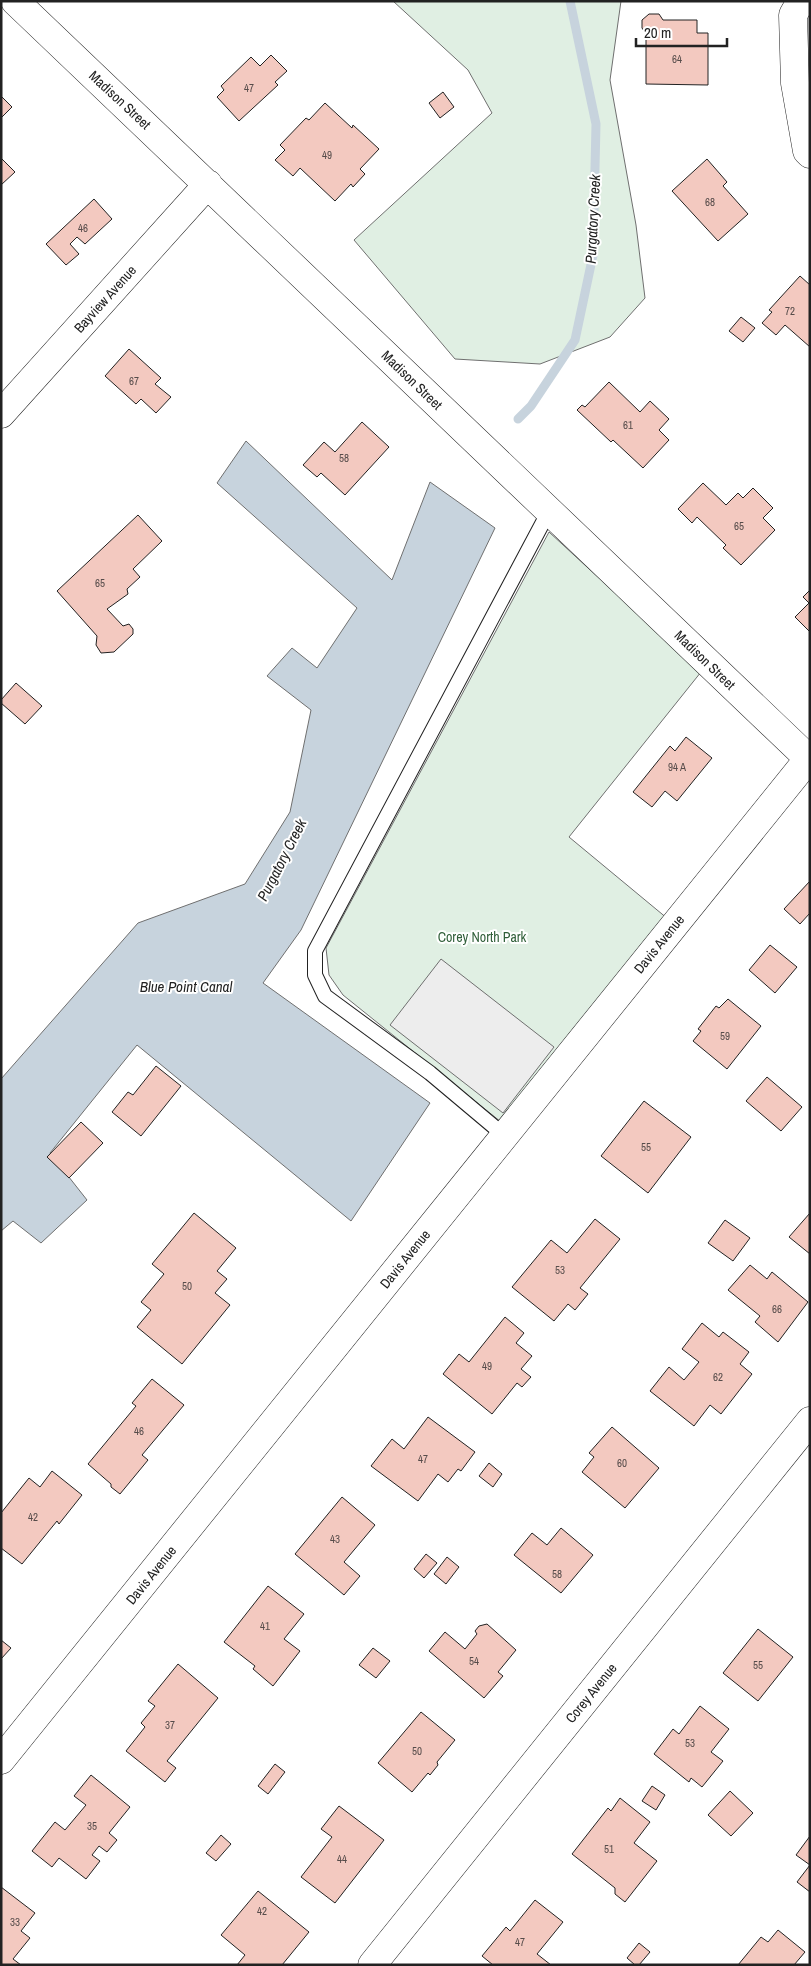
<svg xmlns="http://www.w3.org/2000/svg" width="811" height="1966" viewBox="0 0 811 1966" font-family="'Archivo Narrow',sans-serif">
  <style>
    .green { fill: #e0efe3; stroke: #6f6f6f }
    .parking { fill: #ededed; stroke: #6f6f6f }
    .water { fill: #c7d3dd; stroke: #6f6f6f }
    .lines { fill: none; stroke-linecap: round; stroke-linejoin: round }
    .stream { stroke: #c7d3dd; stroke-width: 9 }
    .building { fill: #f3c9c0; stroke: #222 }
    .lane-casing { stroke: #222; stroke-width: 16 }
    .street-casing { stroke: #222; stroke-width: 29 }
    .lane { stroke: #fff; stroke-width: 14 }
    .street { stroke: #fff; stroke-width: 28 }
    .labels { text-anchor: middle; stroke-width: 4; stroke-linejoin: round; paint-order: stroke }
    .number-label { font-size: 11px; fill: #564c4a }
    .street-label { font-size: 14px; fill: #222; stroke: #fff }
    .park-label { font-size: 14px; fill: #2f5e38; stroke: #fff }
    .water-label { font-size: 15px; font-style: italic; fill: #222; stroke: #fff }
  </style>
  <rect width="100%" height="100%" fill="#fff"/>
  <path class="green" d="M 393,1 L 621,1 L 610,80 L 636,225 L 645,298 L 610,337 L 540,364 L 455,359 L 354,240 L 492,113 L 468,70 Z
    M 549,532 L 701,672 L 569,837 L 668,919 L 501,1122 L 343,995 L 329,975 L 326,948 Z"/>
  <path class="parking" d="M 441,959 L 554,1047 L 503,1113 L 390,1025 Z"/>
  <path class="water" d="M 246,441 L 392,580 L 430,482 L 495,528 L 301,930 L 263,983 L 430,1103 L 351,1221 L 137,1045 L 50,1153 L 87,1200 L 41,1243 L 13,1221 L 1,1231 L 1,1079 L 138,923 L 245,884 L 290,812 L 311,710 L 267,676 L 292,648 L 317,668 L 357,608 L 217,483 Z"/>
  <g class="lines">
    <path class="stream" d="M 518,419 L 531,406 L 575,340 L 593,255 L 596,124 L 570,1"/>
  </g>
  <path class="building" d="M 649,14 L 659,14 L 663,20 L 697,20 L 697,33 L 708,33 L 708,85 L 646,84 L 646,34 L 642,28 L 642,20 Z
    M 271,55 L 287,71 L 275,82 L 278,85 L 239,121 L 217,97 L 224,90 L 221,86 L 251,57 L 260,66 Z
    M 443,92 L 454,107 L 440,118 L 429,103 Z
    M 1,96 L 12,107 L 1,118 Z
    M 325,103 L 352,128 L 353,125 L 379,149 L 360,169 L 365,174 L 353,187 L 351,184 L 335,201 L 300,168 L 293,176 L 275,160 L 285,150 L 280,145 L 306,118 L 309,120 Z
    M 1,158 L 15,172 L 1,185 Z
    M 707,159 L 727,182 L 723,186 L 748,214 L 718,241 L 672,191 Z
    M 94,199 L 112,219 L 85,244 L 77,237 L 70,244 L 79,254 L 66,265 L 46,244 Z
    M 800,276 L 810,285 L 810,347 L 785,325 L 776,335 L 762,323 L 772,312 L 769,310 Z
    M 741,317 L 755,328 L 743,342 L 729,331 Z
    M 129,349 L 161,378 L 155,384 L 171,397 L 156,413 L 141,399 L 136,404 L 105,376 Z
    M 609,382 L 640,412 L 650,401 L 669,419 L 659,430 L 669,440 L 643,468 L 613,440 L 611,442 L 577,410 L 582,405 L 585,407 Z
    M 362,422 L 389,447 L 345,495 L 321,473 L 317,477 L 303,465 L 324,442 L 335,452 Z
    M 703,483 L 726,505 L 738,493 L 743,498 L 753,488 L 773,508 L 763,518 L 775,530 L 741,565 L 723,548 L 726,545 L 697,517 L 692,523 L 678,509 Z
    M 138,515 L 162,541 L 133,569 L 140,577 L 127,589 L 128,594 L 107,609 L 123,626 L 129,624 L 133,629 L 133,634 L 114,652 L 101,653 L 96,645 L 97,636 L 57,591 Z
    M 810,590 L 810,632 L 795,617 L 809,603 L 803,597 Z
    M 16,683 L 42,706 L 25,724 L 1,703 L 1,700 Z
    M 686,737 L 712,758 L 677,801 L 665,791 L 652,807 L 633,792 L 670,746 L 675,751 Z
    M 810,881 L 810,913 L 800,924 L 784,909 Z
    M 770,945 L 797,967 L 775,993 L 749,970 Z
    M 728,999 L 761,1026 L 727,1069 L 693,1041 L 701,1031 L 698,1029 L 716,1006 L 719,1008 Z
    M 156,1066 L 181,1086 L 141,1136 L 112,1112 L 128,1092 L 133,1095 Z
    M 767,1077 L 802,1107 L 781,1131 L 746,1101 Z
    M 644,1101 L 691,1137 L 648,1193 L 601,1156 Z
    M 81,1122 L 103,1143 L 69,1178 L 47,1157 Z
    M 194,1213 L 236,1248 L 217,1271 L 227,1279 L 215,1293 L 230,1305 L 182,1364 L 137,1327 L 151,1310 L 141,1302 L 164,1274 L 152,1264 Z
    M 810,1213 L 810,1254 L 789,1237 Z
    M 595,1219 L 620,1239 L 580,1288 L 588,1294 L 575,1310 L 568,1304 L 554,1321 L 512,1287 L 551,1240 L 567,1253 Z
    M 725,1220 L 750,1238 L 733,1261 L 708,1243 Z
    M 750,1265 L 767,1279 L 772,1272 L 808,1302 L 778,1342 L 755,1322 L 760,1316 L 728,1290 Z
    M 505,1317 L 524,1333 L 516,1343 L 532,1356 L 521,1369 L 531,1377 L 522,1387 L 517,1383 L 492,1414 L 443,1374 L 459,1354 L 469,1362 Z
    M 702,1323 L 719,1337 L 723,1332 L 749,1352 L 740,1364 L 752,1374 L 721,1414 L 710,1405 L 694,1426 L 650,1391 L 669,1367 L 684,1380 L 699,1362 L 682,1349 Z
    M 152,1379 L 184,1405 L 142,1455 L 148,1460 L 120,1494 L 111,1487 L 111,1484 L 88,1464 L 136,1406 L 132,1403 Z
    M 428,1417 L 475,1452 L 461,1471 L 458,1469 L 448,1482 L 438,1474 L 418,1501 L 371,1466 L 392,1439 L 404,1449 Z
    M 612,1427 L 659,1468 L 625,1508 L 582,1472 L 594,1457 L 589,1453 Z
    M 489,1463 L 502,1474 L 493,1487 L 479,1476 Z
    M 52,1471 L 82,1495 L 59,1524 L 57,1521 L 22,1564 L 1,1548 L 1,1513 L 29,1478 L 40,1487 Z
    M 342,1497 L 375,1525 L 344,1562 L 360,1576 L 344,1595 L 295,1554 Z
    M 561,1528 L 593,1555 L 561,1593 L 514,1555 L 532,1533 L 547,1545 Z
    M 426,1554 L 437,1563 L 424,1578 L 414,1569 Z
    M 447,1557 L 459,1567 L 446,1584 L 434,1574 Z
    M 268,1586 L 304,1614 L 284,1639 L 300,1651 L 273,1686 L 253,1669 L 255,1666 L 224,1642 Z
    M 487,1624 L 516,1650 L 498,1672 L 503,1676 L 484,1698 L 429,1651 L 445,1632 L 465,1649 L 477,1634 L 475,1631 L 479,1626 Z
    M 758,1629 L 793,1657 L 758,1701 L 723,1673 Z
    M 1,1640 L 11,1648 L 1,1659 Z
    M 373,1648 L 390,1661 L 376,1678 L 359,1665 Z
    M 178,1664 L 218,1698 L 167,1761 L 176,1768 L 165,1782 L 126,1751 L 145,1727 L 141,1723 L 155,1706 L 148,1701 Z
    M 700,1706 L 729,1729 L 711,1752 L 723,1761 L 702,1787 L 691,1778 L 689,1782 L 654,1754 L 673,1729 L 679,1734 Z
    M 421,1712 L 455,1740 L 437,1762 L 438,1765 L 430,1775 L 428,1773 L 412,1792 L 378,1763 Z
    M 275,1764 L 285,1772 L 268,1794 L 258,1786 Z
    M 91,1775 L 130,1807 L 109,1833 L 117,1840 L 107,1852 L 99,1846 L 92,1855 L 100,1861 L 86,1879 L 59,1858 L 52,1867 L 32,1851 L 55,1822 L 65,1830 L 86,1805 L 74,1796 Z
    M 652,1786 L 665,1795 L 656,1810 L 642,1801 Z
    M 730,1791 L 753,1813 L 731,1836 L 708,1815 Z
    M 620,1798 L 650,1822 L 634,1843 L 657,1861 L 625,1902 L 615,1894 L 615,1888 L 572,1854 L 608,1808 L 611,1811 Z
    M 339,1806 L 384,1840 L 335,1903 L 301,1877 L 332,1837 L 321,1829 Z
    M 221,1835 L 231,1844 L 216,1861 L 206,1853 Z
    M 810,1836 L 810,1865 L 796,1855 Z
    M 810,1865 L 810,1892 L 797,1882 Z
    M 1,1887 L 35,1913 L 21,1931 L 30,1938 L 13,1959 L 21,1965 L 1,1965 Z
    M 258,1891 L 309,1932 L 282,1965 L 237,1965 L 245,1955 L 221,1935 Z
    M 535,1900 L 563,1922 L 537,1954 L 551,1965 L 493,1965 L 482,1956 L 506,1927 L 510,1931 Z
    M 778,1930 L 805,1952 L 794,1965 L 738,1965 L 761,1937 L 768,1942 Z
    M 639,1943 L 650,1952 L 639,1965 L 635,1965 L 627,1958 Z"/>
  <g class="lines">
    <g class="lane-casing">
      <path id="lane" d="M 505,1136 L 430,1073 L 325,996 L 315,975 L 315,951 L 549,511"/>
    </g>
    <g class="street-casing">
      <path id="street" d="M 15,1 L 810,760
        M 801,1 L 793,15 L 795,83 L 807,151 L 810,154
        M 1,414 L 208,184
        M 1,1760 L 810,757
        M 372,1965 L 810,1421"/>
    </g>
    <use href="#lane" class="lane"/>
    <use href="#street" class="street"/>
  </g>
  <g class="labels">
    <g class="number-label">
      <text x="677" y="63">64</text>
      <text x="249" y="92">47</text>
      <text x="327" y="159">49</text>
      <text x="710" y="206">68</text>
      <text x="83" y="232">46</text>
      <text x="790" y="315">72</text>
      <text x="134" y="385">67</text>
      <text x="628" y="429">61</text>
      <text x="344" y="462">58</text>
      <text x="739" y="530">65</text>
      <text x="100" y="587">65</text>
      <text x="677" y="771">94 A</text>
      <text x="725" y="1040">59</text>
      <text x="646" y="1151">55</text>
      <text x="560" y="1274">53</text>
      <text x="187" y="1290">50</text>
      <text x="777" y="1313">66</text>
      <text x="487" y="1370">49</text>
      <text x="718" y="1381">62</text>
      <text x="139" y="1435">46</text>
      <text x="423" y="1463">47</text>
      <text x="622" y="1467">60</text>
      <text x="33" y="1521">42</text>
      <text x="335" y="1543">43</text>
      <text x="557" y="1578">58</text>
      <text x="265" y="1630">41</text>
      <text x="474" y="1665">54</text>
      <text x="758" y="1669">55</text>
      <text x="170" y="1729">37</text>
      <text x="690" y="1747">53</text>
      <text x="417" y="1755">50</text>
      <text x="92" y="1830">35</text>
      <text x="609" y="1853">51</text>
      <text x="342" y="1863">44</text>
      <text x="262" y="1915">42</text>
      <text x="15" y="1926">33</text>
      <text x="520" y="1946">47</text>
    </g>
    <g class="street-label">
      <text transform="translate(120 100) rotate(43)" y="5">Madison Street</text>
      <text transform="translate(105 299) rotate(-48)" y="5">Bayview Avenue</text>
      <text transform="translate(412 380) rotate(44)" y="5">Madison Street</text>
      <text transform="translate(705 660) rotate(44)" y="5">Madison Street</text>
      <text transform="translate(659 944) rotate(-51)" y="5">Davis Avenue</text>
      <text transform="translate(405 1259) rotate(-51)" y="5">Davis Avenue</text>
      <text transform="translate(151 1575) rotate(-51)" y="5">Davis Avenue</text>
      <text transform="translate(591 1693) rotate(-51)" y="5">Corey Avenue</text>
    </g>
    <g class="park-label">
      <text x="482" y="942">Corey North Park</text>
    </g>
    <g class="water-label">
      <text transform="translate(593 219) rotate(-87)" y="5">Purgatory Creek</text>
      <text transform="translate(282 860) rotate(-63)" y="5">Purgatory Creek</text>
      <text x="186" y="992">Blue Point Canal</text>
    </g>
  </g>
  <rect width="811" height="1966" fill="none" stroke="#222222" stroke-width="5"/>
  <path d="M636 38v8h91v-8" fill="none" stroke="#222222" stroke-width="2.5"/>
  <text x="644" y="38" font-size="15" fill="#222222" stroke="#ffffff" stroke-width="4" paint-order="stroke">20 m</text>
</svg>
